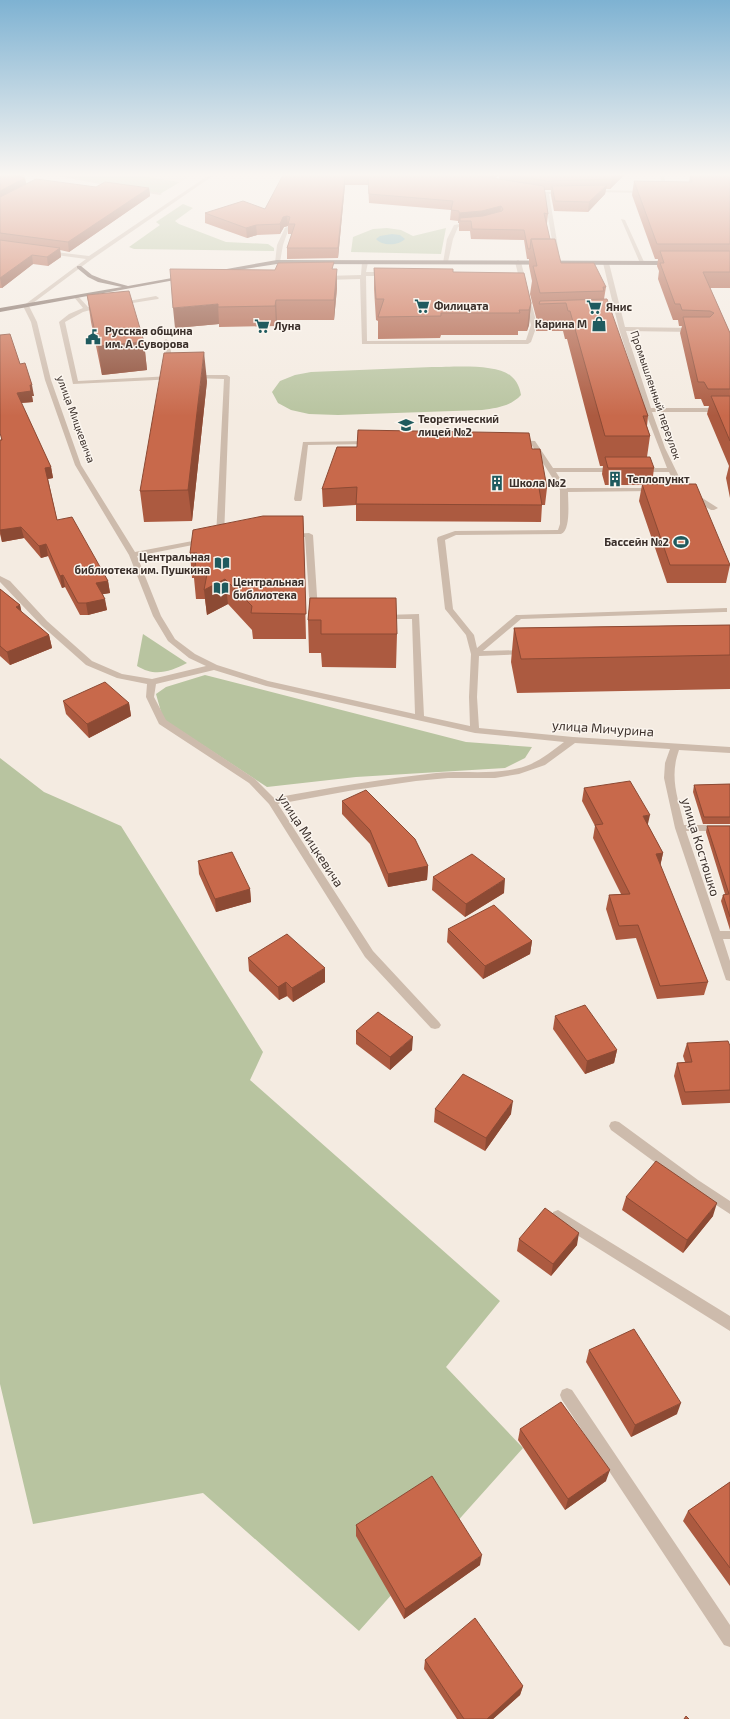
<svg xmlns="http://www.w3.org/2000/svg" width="730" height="1719" viewBox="0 0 730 1719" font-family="'Exo 2',sans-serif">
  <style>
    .green { fill: #b8c4a0 }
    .plaza { fill: #ecdcc8 }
    .water { fill: #7fb0b2 }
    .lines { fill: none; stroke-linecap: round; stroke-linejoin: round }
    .minor { fill: #cdbbac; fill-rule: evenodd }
    .major { fill: #7d675c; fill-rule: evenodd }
    .wall { fill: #ac5a40 }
    .shaded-wall { fill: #8c4a34 }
    .building { fill: #c8694b; stroke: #8c4a34 }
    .labels { text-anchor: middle; stroke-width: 3; stroke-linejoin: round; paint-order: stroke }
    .far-poi-label { font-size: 11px; font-weight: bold; fill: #3b302b; stroke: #fbf5ee; text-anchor: start }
    .far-street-label { font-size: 11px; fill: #3b302b; stroke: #fbf5ee }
    .street-label { font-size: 13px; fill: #3b302b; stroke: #fbf5ee }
  </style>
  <rect width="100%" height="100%" fill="#f4ebe1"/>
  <path class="green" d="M 56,175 L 137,175 L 180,182 L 160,194 Z
    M 183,204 L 193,208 L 175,221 L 179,224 L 226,242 L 268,244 L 274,248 L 274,251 L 134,249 L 129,247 L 160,225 L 156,222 Z
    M 387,228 L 401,230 L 413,236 L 446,228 L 441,254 L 351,252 L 353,237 L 373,229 Z
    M 432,367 C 452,367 496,363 511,376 C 517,381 520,388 521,395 C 511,406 497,408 482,410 L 338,415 L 309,414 L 291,410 L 278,403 L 272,392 L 280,381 L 295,375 L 311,372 Z
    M 143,634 L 187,663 C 169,672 155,677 137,666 Z
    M 205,675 L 466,742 L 532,747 L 525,758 L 505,768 L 356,777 L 267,787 L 163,719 L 156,694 L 166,687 Z
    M 0,758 L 44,792 L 121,826 L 263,1052 L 250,1080 L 500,1301 L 446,1367 L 523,1448 L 359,1631 L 203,1493 L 33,1524 L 0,1384 Z"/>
  <path class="plaza" d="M 137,175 L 191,175 L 180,182 Z"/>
  <path class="water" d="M 392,234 L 400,235 L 405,239 C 398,246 382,246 376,239 L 380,236 Z"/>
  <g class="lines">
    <path class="minor" d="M 53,175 L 64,175 L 117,186 L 115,187 Z
      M 209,175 L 214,175 L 92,259 L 29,306 L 37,322 L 51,380 L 81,465 L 135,552 L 203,539 L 207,541 L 203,543 L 137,556 L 161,616 L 175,639 L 195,654 L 217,665 L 268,681 L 415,714 L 412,619 L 384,619 L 380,617 L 384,615 L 419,614 L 424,716 L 470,726 L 469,697 L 471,654 L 466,635 L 445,609 L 437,539 L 438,537 L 455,531 L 558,530 L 560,524 L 560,490 L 531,444 L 515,443 L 515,441 L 517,440 L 535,441 L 553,468 L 616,468 L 619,470 L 616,472 L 556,472 L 566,488 L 656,488 L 658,489 L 654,491 L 568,492 C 568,502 571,530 561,534 L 456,535 L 445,540 L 453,609 L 474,635 L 477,648 L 516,615 L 519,615 L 727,608 L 727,612 L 724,612 L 521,619 L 483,651 L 525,650 L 529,652 L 525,654 L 479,656 L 477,697 L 479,728 L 573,737 L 730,747 L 730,753 L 679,750 C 669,778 678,797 684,825 L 730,825 L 730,831 L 686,831 L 720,931 L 730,931 L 730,939 L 723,939 L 730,961 L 730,981 L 726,980 L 725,977 L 675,828 L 664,778 L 665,763 L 670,749 L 575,743 L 545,765 L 519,774 L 495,778 L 448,778 L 416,781 L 354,790 L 278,804 L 373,951 L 439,1022 L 441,1025 L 439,1028 L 435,1029 L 431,1028 L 365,957 L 269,804 L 249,783 L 159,724 L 146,697 L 147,684 L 117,678 L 86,665 L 41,625 L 0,582 L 0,576 L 10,581 L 47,621 L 92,661 L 122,674 L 152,679 L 206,666 L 189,658 L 168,641 L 153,616 L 129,555 L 75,465 L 45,380 L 31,322 L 23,306 L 86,259 L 49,254 L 47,253 L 47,251 L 89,256 ZM 214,670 L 266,686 L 475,733 L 564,742 C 552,751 540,761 526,766 C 497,776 466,770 436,773 C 381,779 328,788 274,798 L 255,779 L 166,720 L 154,697 L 156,684 Z
      M 660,175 L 664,175 L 666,185 L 662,191 L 649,193 L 592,192 L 590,191 L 592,190 L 649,191 L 658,189 L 662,185 Z
      M 136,189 L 160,193 L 162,194 L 160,195 L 134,191 Z
      M 530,190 L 546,192 L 564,191 L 566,192 L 549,194 L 559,253 L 554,252 L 544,194 L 530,192 Z
      M 621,219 L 625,220 L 645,264 L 640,263 Z
      M 472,222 L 474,224 L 458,227 L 453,239 L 448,262 L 443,263 L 447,239 L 454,225 Z
      M 287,227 L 289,228 L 283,245 L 280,262 L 275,263 L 277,245 L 285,228 Z
      M 365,260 L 368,262 L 366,272 L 388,272 L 391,274 L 388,276 L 366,276 L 367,341 L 526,340 L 531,325 L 515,262 L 518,260 L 521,262 L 537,325 L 531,342 L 528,344 L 362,344 L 360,279 L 325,280 L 322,278 L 325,276 L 361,275 L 362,262 Z
      M 606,261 L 609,263 L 625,327 L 694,328 L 697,330 L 694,332 L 626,331 L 651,408 L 730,408 L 730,412 L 652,412 L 665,448 L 685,489 L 683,490 L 672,490 L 672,488 L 676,487 L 669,472 L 640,472 L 637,470 L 640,468 L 667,468 L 648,419 L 619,329 L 603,263 Z
      M 77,295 L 88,307 L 102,304 L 105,306 L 83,312 L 65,322 L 78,381 L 171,376 L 163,341 L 166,339 L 169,341 L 176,379 L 73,384 L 59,322 L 69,314 L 83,308 L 74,297 Z
      M 156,296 L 159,298 L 158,299 L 120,305 L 117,303 Z
      M 194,375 L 227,375 L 230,377 L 224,537 L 220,539 L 216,537 L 224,379 L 192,378 L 191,377 Z
      M 369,441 L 371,442 L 371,444 L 308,445 L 302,499 L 301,501 L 295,501 L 294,499 L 303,442 Z
      M 690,494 L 696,494 L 718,508 L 714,510 L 711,510 L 690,498 Z
      M 309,533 L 313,535 L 318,611 L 314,613 L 310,611 L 305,537 L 290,538 L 286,536 L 290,534 Z
      M 615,1121 L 619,1122 L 698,1180 L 730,1201 L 730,1214 L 690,1188 L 611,1130 L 609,1126 L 611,1122 Z
      M 558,1210 L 730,1316 L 730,1331 L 553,1220 L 552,1216 L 553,1212 Z
      M 567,1388 L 572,1390 L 730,1625 L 730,1647 L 724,1645 L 562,1400 L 560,1395 L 562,1390 Z"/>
    <path class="major" d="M 277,260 L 670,261 L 673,263 L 670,265 L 277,264 L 213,274 L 210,272 Z
      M 77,266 L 81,266 L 92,275 L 102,279 L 128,286 L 183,276 L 186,278 L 0,312 L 0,308 L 122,287 L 98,282 L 88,277 L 77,268 Z"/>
  </g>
  <path class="wall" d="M 0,175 L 25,175 L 22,177 L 26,184 L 96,187 L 149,188 L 150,196 L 69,252 L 60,250 L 61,257 L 48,266 L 33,264 L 2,288 L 0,288 Z
    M 283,175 L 499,175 L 495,179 L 499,179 L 499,175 L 624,175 L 610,189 L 606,189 L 605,194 L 588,212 L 554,211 L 551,195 L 551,190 L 544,190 L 548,214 L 547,223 L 546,223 L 550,239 L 561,263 L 606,287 L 604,299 L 648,416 L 647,426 L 650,436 L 647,457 L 654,468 L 652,484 L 730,565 L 726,583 L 667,583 L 639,501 L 642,485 L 605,485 L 602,474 L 603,466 L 600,466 L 567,339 L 565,339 L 563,331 L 536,331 L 537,321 L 530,294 L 532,281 L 529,266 L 529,259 L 527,259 L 524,240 L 471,239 L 470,231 L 459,231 L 459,223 L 458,223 L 458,221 L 450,220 L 451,210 L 369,203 L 368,185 L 345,185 L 338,258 L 287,259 L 287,248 L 292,234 L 288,234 L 288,226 L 284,227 L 280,234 L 257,235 L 247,238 L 205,223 L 205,213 L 265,209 Z
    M 690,175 L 730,175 L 730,288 L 710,288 L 730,333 L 730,498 L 726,478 L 729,466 L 707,414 L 709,406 L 704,406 L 701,399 L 695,399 L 680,333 L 682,326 L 679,326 L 678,320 L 673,320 L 658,279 L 659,271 L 657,266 L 658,259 L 655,259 L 632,195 L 634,181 L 689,182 Z
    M 374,268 L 453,272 L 531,303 L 529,325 L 527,331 L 518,331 L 518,335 L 441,335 L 440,338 L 378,339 L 378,321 L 376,320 L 374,289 Z
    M 334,269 L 337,288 L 334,320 L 277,320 L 276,326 L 219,327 L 219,324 L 175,328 L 275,270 Z
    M 87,295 L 144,342 L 147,370 L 102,375 L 91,322 Z
    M 20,364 L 34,396 L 32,396 L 33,402 L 21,403 L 51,467 L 53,478 L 48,479 L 57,520 L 108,581 L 110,593 L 103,594 L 107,610 L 88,615 L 80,615 L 65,587 L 62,588 L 48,556 L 41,558 L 24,538 L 2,542 L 0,534 L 0,440 L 1,440 Z
    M 207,381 L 192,521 L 144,522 L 140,491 Z
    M 532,449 L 547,488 L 545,505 L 542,505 L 541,522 L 356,521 L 356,505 L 323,507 L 322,489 Z
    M 303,516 L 306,639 L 253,639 L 252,630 L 228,604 L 207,615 L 205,599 L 196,599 L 194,578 L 192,578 L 190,553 Z
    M 0,589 L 20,605 L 21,612 L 49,635 L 52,648 L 10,665 L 0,656 Z
    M 310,598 L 397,634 L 396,668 L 322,667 L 321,653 L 309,653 L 308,620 Z
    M 730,625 L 730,689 L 517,693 L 511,662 L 514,628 Z
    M 63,701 L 129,703 L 131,716 L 89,738 L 66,714 Z
    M 730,784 L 730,824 L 703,824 L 693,792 L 694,785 Z
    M 584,788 L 648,825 L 663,853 L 660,866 L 708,982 L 704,995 L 657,999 L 636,938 L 616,940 L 606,909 L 609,895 L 621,894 L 593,838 L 595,826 L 582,801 Z
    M 342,801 L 428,866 L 427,880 L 388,887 L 370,844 L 342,814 Z
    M 707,826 L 730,826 L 730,930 L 721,901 L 723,895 L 725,894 L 706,832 Z
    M 198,861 L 250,889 L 251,902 L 216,912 L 199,874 Z
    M 433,877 L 504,893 L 465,917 L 432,890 Z
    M 448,929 L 532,941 L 530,954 L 483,979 L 447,942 Z
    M 248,958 L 325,982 L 293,1002 L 287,996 L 279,1000 L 249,971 Z
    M 555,1016 L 617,1050 L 614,1063 L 585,1074 L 553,1029 Z
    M 356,1031 L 412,1050 L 390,1070 L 356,1044 Z
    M 687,1043 L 730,1046 L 730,1103 L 682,1105 L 674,1076 L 677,1063 L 685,1062 L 683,1056 Z
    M 435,1109 L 511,1114 L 485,1151 L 434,1122 Z
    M 626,1197 L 713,1216 L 683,1253 L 622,1210 Z
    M 519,1239 L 577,1245 L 551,1276 L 517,1251 Z
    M 589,1350 L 677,1414 L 631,1437 L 586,1362 Z
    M 520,1429 L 606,1481 L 565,1510 L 518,1440 Z
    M 730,1482 L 730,1586 L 683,1521 L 688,1511 Z
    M 356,1525 L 480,1565 L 404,1619 L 356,1536 Z
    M 425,1660 L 523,1686 L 520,1695 L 493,1719 L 457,1719 L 424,1669 Z"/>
  <path class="shaded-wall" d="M 12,175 L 25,175 L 19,178 L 25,178 L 27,186 L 0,200 L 0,191 Z
    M 490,175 L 499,175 L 490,182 Z
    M 616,175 L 624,175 L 610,189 L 612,179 Z
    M 345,176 L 345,185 L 338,258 L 338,248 Z
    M 607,185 L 605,194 L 588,212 L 589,202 Z
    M 149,188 L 150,196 L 69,252 L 68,242 Z
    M 501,206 L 500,216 L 471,221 L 460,218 L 459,223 L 458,223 L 459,213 Z
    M 287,216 L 288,226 L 284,227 L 280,234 L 280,224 L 283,217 Z
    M 256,225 L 257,235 L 247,238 L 246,228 Z
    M 60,248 L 61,257 L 48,266 L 47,257 Z
    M 32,255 L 33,264 L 2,288 L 0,278 Z
    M 337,269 L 337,288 L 334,320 L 334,300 Z
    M 276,300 L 277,320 L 276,326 L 275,306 Z
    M 531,303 L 529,325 L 527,331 L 529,310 Z
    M 218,304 L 219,324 L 175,328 L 173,308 Z
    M 144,342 L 147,370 L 102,375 L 98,346 Z
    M 204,352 L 207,381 L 192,521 L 188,490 Z
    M 30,385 L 32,385 L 34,396 L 32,396 L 33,402 L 19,403 L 17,393 Z
    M 51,467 L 53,478 L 47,479 L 45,468 Z
    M 21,527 L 24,538 L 2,542 L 0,530 Z
    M 46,544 L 48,556 L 41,558 L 39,546 Z
    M 63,575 L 65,587 L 62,588 L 60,576 Z
    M 225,579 L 228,604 L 207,615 L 204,590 Z
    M 108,581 L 110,593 L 98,595 L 96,583 Z
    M 105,599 L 107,610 L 88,615 L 86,603 Z
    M 20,605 L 23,618 L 16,607 Z
    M 49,635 L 52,648 L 10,665 L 7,652 Z
    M 129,703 L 131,716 L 89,738 L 87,724 Z
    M 650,815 L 647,828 L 643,816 Z
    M 663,853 L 660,867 L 656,854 Z
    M 428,866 L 427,880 L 388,887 L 388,874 Z
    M 505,879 L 504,893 L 465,917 L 466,904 Z
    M 250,889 L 251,902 L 216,912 L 215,899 Z
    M 532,941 L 530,954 L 483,979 L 485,966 Z
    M 325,968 L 325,982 L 293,1002 L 292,988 Z
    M 286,982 L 287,996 L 279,1000 L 278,987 Z
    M 413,1037 L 412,1050 L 390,1070 L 390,1057 Z
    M 617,1050 L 614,1063 L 585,1074 L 587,1061 Z
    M 513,1101 L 511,1114 L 485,1151 L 486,1138 Z
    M 717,1203 L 713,1216 L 683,1253 L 687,1240 Z
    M 579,1233 L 577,1245 L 551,1276 L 553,1264 Z
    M 681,1403 L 677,1414 L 631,1437 L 635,1425 Z
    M 610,1470 L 606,1481 L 565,1510 L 568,1499 Z
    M 482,1555 L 480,1565 L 404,1619 L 405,1609 Z
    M 523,1686 L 520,1695 L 493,1719 L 487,1719 Z"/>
  <path class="building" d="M 0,175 L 15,175 L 14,176 L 25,178 L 0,191 Z
    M 283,175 L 473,175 L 544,186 L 548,214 L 544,213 L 550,239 L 531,239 L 530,249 L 528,249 L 524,230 L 472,229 L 471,221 L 460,221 L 460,218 L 483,216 L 502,211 L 503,209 L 501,206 L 482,211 L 459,213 L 459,211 L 451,210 L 453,201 L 369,194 L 368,176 L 345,176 L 338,248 L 287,248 L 295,224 L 288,224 L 290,217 L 287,216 L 283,217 L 280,224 L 256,225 L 246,228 L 205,213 L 243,201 L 265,209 Z
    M 511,175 L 616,175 L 612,179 L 547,181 Z
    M 690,175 L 730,175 L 730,244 L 657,244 L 634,181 L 692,182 Z
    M 36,179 L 96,187 L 105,182 L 149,188 L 68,242 L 0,233 L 0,197 Z
    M 607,185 L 589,202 L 555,201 L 552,186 Z
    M 531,239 L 555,239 L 561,263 L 594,263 L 606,287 L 603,287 L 604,291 L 540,293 L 533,266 L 537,266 Z
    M 0,240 L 60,248 L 47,257 L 32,255 L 0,278 Z
    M 660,251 L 730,251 L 730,272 L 703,272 L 730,333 L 730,389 L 708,389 L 704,382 L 698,382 L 683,317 L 710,317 L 714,313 L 710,311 L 682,310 L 680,304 L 675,304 L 660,263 L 664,263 Z
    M 334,262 L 332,269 L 337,269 L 334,300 L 276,300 L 275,306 L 218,307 L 218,304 L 173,308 L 170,269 L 275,270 L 278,263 Z
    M 374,268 L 453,269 L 453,272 L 524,273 L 531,303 L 529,310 L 519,310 L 520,313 L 441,313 L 441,316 L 378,317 L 384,299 L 376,299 Z
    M 129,291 L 144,342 L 98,346 L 87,295 Z
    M 607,299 L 648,416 L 643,416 L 650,436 L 605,436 L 570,311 L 568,311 L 566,303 L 539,304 L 540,301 Z
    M 10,334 L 20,364 L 25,363 L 32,385 L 30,385 L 31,391 L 17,393 L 51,467 L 45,468 L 57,520 L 72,517 L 108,581 L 96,583 L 105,599 L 86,603 L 78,603 L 63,575 L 60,576 L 46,544 L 39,546 L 21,527 L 0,530 L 0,440 L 2,440 L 0,433 L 0,335 Z
    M 204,352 L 188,490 L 140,491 L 164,353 Z
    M 711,396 L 730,396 L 730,441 Z
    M 358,430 L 529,433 L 532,449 L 540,449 L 547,488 L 539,488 L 542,505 L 356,504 L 357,487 L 322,489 L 337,447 L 357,447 Z
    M 605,457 L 650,457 L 654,468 L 608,468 Z
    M 642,484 L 696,484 L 730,565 L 670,565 Z
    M 263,516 L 303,516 L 306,614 L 251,613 L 252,606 L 225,579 L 204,590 L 207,574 L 194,574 L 197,553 L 190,553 L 193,530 Z
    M 0,589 L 20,605 L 16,607 L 49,635 L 7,652 L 0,646 Z
    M 310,598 L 396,598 L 397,634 L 321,634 L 321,620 L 308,620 Z
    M 730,625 L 730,655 L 521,659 L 514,628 Z
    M 105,682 L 129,703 L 87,724 L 63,701 Z
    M 630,781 L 650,815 L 643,816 L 663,853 L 656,854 L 708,982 L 660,986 L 638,925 L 619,926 L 609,895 L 630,894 L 595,825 L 603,824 L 584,788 Z
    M 730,784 L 730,817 L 704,817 L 694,785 Z
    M 366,790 L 415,839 L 428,866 L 388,874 L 370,830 L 342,801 Z
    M 707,826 L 730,826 L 730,917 L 723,895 L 729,894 Z
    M 232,852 L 250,889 L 215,899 L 198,861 Z
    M 472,854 L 505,879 L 466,904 L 433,877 Z
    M 494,905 L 532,941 L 485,966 L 448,929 Z
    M 287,934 L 325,968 L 292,988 L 286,982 L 278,987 L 248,958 Z
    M 585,1005 L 617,1050 L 587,1061 L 555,1016 Z
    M 378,1012 L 413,1037 L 390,1057 L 356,1031 Z
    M 728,1041 L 730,1046 L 730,1090 L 685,1092 L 677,1063 L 692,1062 L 687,1043 Z
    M 463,1074 L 513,1101 L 486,1138 L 435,1109 Z
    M 656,1161 L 717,1203 L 687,1240 L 626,1197 Z
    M 545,1208 L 579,1233 L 553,1264 L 519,1239 Z
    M 634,1329 L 681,1403 L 635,1425 L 589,1350 Z
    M 561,1402 L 610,1470 L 568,1499 L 520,1429 Z
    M 432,1476 L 482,1555 L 405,1609 L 356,1525 Z
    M 730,1482 L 730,1568 L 688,1511 Z
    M 475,1618 L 523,1686 L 487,1719 L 464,1719 L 425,1660 Z
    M 686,1716 L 689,1719 L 684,1719 Z"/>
  <linearGradient id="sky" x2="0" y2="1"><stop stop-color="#7eb2d2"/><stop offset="0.42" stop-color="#faf6f2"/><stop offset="1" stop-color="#faf6f2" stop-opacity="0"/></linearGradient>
  <rect width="730" height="416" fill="url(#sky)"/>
  <defs>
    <g id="supermarket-bare" transform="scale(1.2)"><path d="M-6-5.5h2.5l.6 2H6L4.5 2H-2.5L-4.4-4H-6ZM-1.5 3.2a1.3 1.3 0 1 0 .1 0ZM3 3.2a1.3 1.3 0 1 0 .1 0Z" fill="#1f5a5e" stroke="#fbf5ee" stroke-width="2.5" paint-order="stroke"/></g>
    <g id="shop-bare" transform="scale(1.2)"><path d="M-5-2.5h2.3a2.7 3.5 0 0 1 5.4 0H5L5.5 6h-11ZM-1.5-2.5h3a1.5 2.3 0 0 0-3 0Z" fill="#1f5a5e" stroke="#fbf5ee" stroke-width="2.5" paint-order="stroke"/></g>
    <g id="civic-bare" transform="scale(1.2)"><path d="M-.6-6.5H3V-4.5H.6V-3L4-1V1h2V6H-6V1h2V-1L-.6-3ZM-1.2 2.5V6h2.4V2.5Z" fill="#1f5a5e" stroke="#fbf5ee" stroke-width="2.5" paint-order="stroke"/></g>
    <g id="school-bare" transform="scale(1.2)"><path d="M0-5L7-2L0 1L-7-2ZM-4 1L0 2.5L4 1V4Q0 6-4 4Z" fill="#1f5a5e" stroke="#fbf5ee" stroke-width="2.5" paint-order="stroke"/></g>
    <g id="building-bare" transform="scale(1.2)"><path d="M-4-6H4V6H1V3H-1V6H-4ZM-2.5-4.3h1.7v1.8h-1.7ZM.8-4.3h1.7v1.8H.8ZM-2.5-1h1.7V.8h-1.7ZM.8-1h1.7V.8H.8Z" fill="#1f5a5e" stroke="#fbf5ee" stroke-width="2.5" paint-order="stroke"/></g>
    <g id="stadium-bare" transform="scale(1.2)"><path d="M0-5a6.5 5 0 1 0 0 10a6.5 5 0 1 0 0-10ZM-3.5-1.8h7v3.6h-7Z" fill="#1f5a5e" stroke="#fbf5ee" stroke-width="2.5" paint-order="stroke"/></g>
    <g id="library-bare" transform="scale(1.2)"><path d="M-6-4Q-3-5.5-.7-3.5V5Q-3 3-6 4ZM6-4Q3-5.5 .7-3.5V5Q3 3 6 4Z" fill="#1f5a5e" stroke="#fbf5ee" stroke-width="2.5" paint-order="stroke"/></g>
  </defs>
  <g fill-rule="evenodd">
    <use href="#supermarket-bare" x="422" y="306"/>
    <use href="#supermarket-bare" x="594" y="307"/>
    <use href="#shop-bare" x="599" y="324"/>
    <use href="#supermarket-bare" x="262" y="326"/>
    <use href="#civic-bare" x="93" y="337"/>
    <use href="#school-bare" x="406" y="425"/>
    <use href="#building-bare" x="615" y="479"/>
    <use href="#building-bare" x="497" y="483"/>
    <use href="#stadium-bare" x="681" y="542"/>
    <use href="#library-bare" x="222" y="563"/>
    <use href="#library-bare" x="221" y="588"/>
  </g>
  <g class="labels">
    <g class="far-poi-label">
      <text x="434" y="310">Филицата</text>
      <text x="606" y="311">Янис</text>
      <text x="587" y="328" text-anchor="end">Карина М</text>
      <text x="274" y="330">Луна</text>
      <text x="105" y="335">Русская община<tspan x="105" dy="13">им. А .Суворова</tspan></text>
      <text x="418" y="423">Теоретический<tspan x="418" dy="13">лицей №2</tspan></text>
      <text x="627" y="483">Теплопункт</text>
      <text x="509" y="487">Школа №2</text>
      <text x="669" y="546" text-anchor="end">Бассейн №2</text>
      <text x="210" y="561" text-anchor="end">Центральная<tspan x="210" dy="13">библиотека им. Пушкина</tspan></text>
      <text x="233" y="586">Центральная<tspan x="233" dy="13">библиотека</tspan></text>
    </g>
    <g class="far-street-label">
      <text transform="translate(656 395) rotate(71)" y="4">Промышленный переулок</text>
      <text transform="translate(76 419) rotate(70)" y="4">улица Мицкевича</text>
    </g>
    <g class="street-label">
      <text transform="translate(603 728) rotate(4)" y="5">улица Мичурина</text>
      <text transform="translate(311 840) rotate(57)" y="5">улица Мицкевича</text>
      <text transform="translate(701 847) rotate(73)" y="5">улица Костюшко</text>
    </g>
  </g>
</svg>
